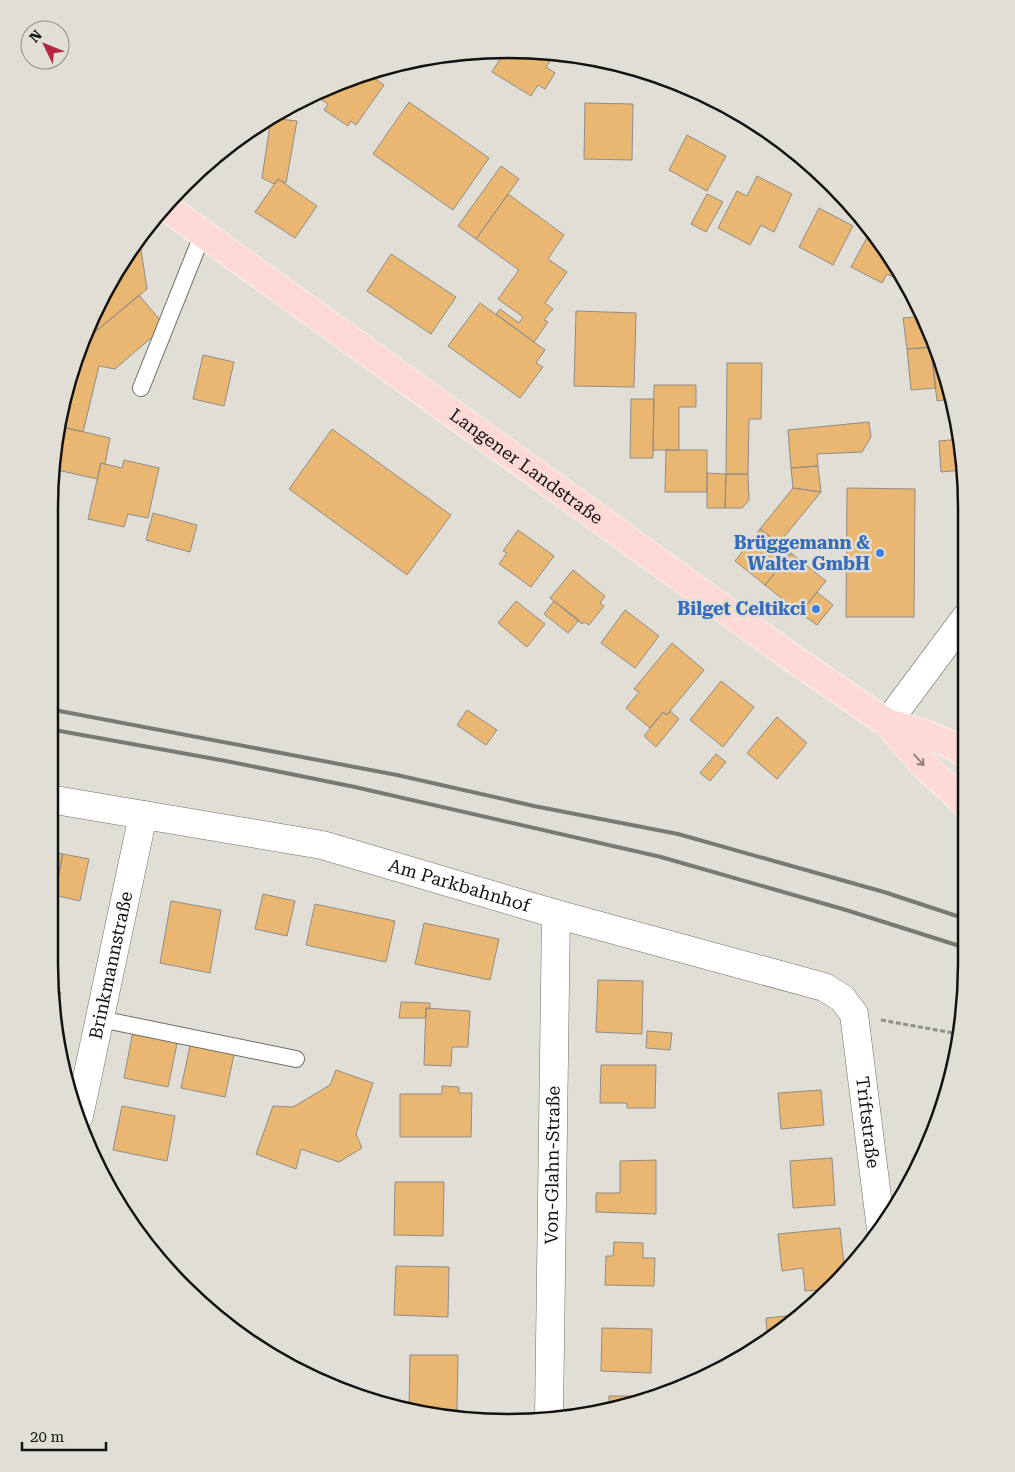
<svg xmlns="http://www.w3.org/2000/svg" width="1015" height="1472" viewBox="0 0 1015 1472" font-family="'Roboto Serif',serif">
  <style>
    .building { fill: #e9b772; stroke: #918c86 }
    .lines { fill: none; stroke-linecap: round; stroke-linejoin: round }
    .lane-casing { stroke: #706d66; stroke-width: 18 }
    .street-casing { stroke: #706d66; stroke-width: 29 }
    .primary-casing { stroke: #fff; stroke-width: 29 }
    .path { stroke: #918f89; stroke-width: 3; stroke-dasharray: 5 2.5; stroke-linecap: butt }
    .lane { stroke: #fff; stroke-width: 16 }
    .street { stroke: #fff; stroke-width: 28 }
    .primary { stroke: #fedad7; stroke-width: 28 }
    .rail { stroke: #7b7974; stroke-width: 4 }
    .oneway { stroke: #94807d }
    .shop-dot { fill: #3f7fe0; stroke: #e1ded6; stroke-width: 2 }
    .labels { text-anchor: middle; stroke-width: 5; stroke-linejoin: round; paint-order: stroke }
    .street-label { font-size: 18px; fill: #131210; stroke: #e1ded6 }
    .shop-label { font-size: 18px; font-weight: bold; fill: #366cbe; stroke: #e1ded6; text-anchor: end }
    .rim { fill: none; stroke: #131210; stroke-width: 2.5 }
  </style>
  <rect width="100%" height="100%" fill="#e1ded6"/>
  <path class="building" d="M 506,49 L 545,52 L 553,57 L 546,67 L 555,73 L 545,89 L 538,85 L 531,96 L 492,72 Z
    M 367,73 L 384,85 L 356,125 L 351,121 L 348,126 L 324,110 L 328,104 L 313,94 L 332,84 Z
    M 409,102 L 489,158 L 453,210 L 373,154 Z
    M 585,103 L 633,104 L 632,160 L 584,159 Z
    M 271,118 L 297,121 L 286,183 L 278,179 L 274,184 L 262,178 Z
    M 687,135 L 726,156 L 707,191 L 669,170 Z
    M 501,166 L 519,179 L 476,239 L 458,226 Z
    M 757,176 L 792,194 L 774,232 L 761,225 L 750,245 L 718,228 L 737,191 L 747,196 Z
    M 278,179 L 317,206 L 295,238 L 255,212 Z
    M 508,194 L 564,235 L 548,259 L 567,272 L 545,303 L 553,309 L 544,320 L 548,322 L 534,342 L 496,314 L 500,309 L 519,323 L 523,317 L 498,299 L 519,270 L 476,239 Z
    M 707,194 L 723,202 L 706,232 L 691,224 Z
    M 819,208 L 853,226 L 833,265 L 799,247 Z
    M 869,234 L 896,272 L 893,277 L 887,274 L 882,283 L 851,267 Z
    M 140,243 L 147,289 L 83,342 L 96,304 Z
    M 391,254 L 456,297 L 431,334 L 367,291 Z
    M 139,295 L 165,326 L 115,369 L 99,366 L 83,432 L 57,426 L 58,418 L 83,342 Z
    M 480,303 L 545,350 L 536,363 L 543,367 L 520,398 L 448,346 Z
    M 576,311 L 636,313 L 634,387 L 574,386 Z
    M 923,316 L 933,347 L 907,349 L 903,318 Z
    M 933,347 L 937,359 L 932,359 L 936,388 L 911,390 L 907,349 Z
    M 203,355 L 234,362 L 224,406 L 193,399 Z
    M 932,359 L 937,359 L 951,399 L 937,401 Z
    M 727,363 L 762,363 L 761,419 L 749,419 L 748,474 L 726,474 Z
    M 654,385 L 696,385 L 696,407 L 679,407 L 679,450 L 653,450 Z
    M 631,399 L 654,399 L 653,458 L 630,458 Z
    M 869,422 L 871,437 L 862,452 L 817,454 L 818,466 L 791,468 L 788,430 Z
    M 63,427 L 110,438 L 105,464 L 101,463 L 97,479 L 53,469 Z
    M 332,429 L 451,515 L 407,575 L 289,489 Z
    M 960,439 L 963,470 L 941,472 L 939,441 Z
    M 666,450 L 707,450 L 707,492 L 665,492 Z
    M 124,460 L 159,468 L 148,518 L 128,514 L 124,527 L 88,519 L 101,463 L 122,468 Z
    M 818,466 L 821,492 L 793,488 L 791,468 Z
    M 707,473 L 726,474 L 725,508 L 707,508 Z
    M 726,474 L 748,474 L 749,500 L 742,508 L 725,508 Z
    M 793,488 L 821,492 L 779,543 L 760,529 Z
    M 847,488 L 915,489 L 914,617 L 846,617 Z
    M 153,513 L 197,525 L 190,552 L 146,540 Z
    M 760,529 L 791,553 L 765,585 L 735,561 Z
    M 518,530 L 554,556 L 531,587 L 499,564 L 507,553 L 503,551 Z
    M 791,553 L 826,581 L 800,613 L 765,585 Z
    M 573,570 L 605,596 L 600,603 L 604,606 L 589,625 L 584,622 L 582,624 L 550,598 Z
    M 817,592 L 833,605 L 817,625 L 800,613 Z
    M 516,601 L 545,624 L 527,647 L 498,623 Z
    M 554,601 L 579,620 L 568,633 L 544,614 Z
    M 625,610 L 659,636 L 635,668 L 601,643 Z
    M 672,643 L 704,670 L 670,711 L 667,715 L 663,712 L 650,728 L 626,708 L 639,692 L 634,689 Z
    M 721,681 L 754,707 L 723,747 L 690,720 Z
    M 467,710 L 497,730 L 486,745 L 457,725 Z
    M 670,711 L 679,719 L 656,747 L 644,736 L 663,712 L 667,715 Z
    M 777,717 L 807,743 L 777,779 L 747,753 Z
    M 716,754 L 726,762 L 710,781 L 700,773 Z
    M 49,851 L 63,854 L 54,895 L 49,894 Z
    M 63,854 L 89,859 L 80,901 L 54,895 Z
    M 263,894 L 295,901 L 287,936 L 255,929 Z
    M 171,901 L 221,910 L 210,973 L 160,963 Z
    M 315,904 L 395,921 L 386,962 L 306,945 Z
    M 424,923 L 499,939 L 490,980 L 415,964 Z
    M 598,980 L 643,981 L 642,1034 L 596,1032 Z
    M 52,990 L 61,992 L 56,1016 Z
    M 401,1002 L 430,1003 L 430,1009 L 426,1008 L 426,1018 L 399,1018 Z
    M 426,1008 L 470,1011 L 468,1047 L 452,1047 L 451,1066 L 424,1065 Z
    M 133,1031 L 178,1039 L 168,1087 L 124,1078 Z
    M 647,1031 L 672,1033 L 670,1050 L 646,1048 Z
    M 191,1041 L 235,1050 L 225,1097 L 181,1088 Z
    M 601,1065 L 656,1065 L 655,1108 L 627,1108 L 627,1103 L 600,1103 Z
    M 336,1070 L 373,1083 L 356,1134 L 362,1148 L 339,1162 L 301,1149 L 296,1169 L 256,1154 L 273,1106 L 293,1107 L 330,1085 Z
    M 442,1086 L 459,1087 L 459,1093 L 472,1093 L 471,1137 L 400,1137 L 400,1094 L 442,1094 Z
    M 821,1090 L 824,1125 L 781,1129 L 778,1093 Z
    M 946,1090 L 941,1108 L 938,1102 L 939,1096 Z
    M 122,1106 L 175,1116 L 167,1161 L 113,1150 Z
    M 832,1158 L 835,1205 L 793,1208 L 790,1161 Z
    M 656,1160 L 656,1214 L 596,1212 L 596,1193 L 620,1193 L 620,1161 Z
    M 395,1182 L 444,1182 L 443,1236 L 394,1235 Z
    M 840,1228 L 845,1273 L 832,1289 L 805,1291 L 803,1268 L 782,1271 L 778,1234 Z
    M 614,1242 L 643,1243 L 643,1258 L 655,1258 L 654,1286 L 605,1285 L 606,1256 L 613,1256 Z
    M 396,1266 L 449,1267 L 448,1317 L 394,1315 Z
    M 795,1315 L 767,1335 L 766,1318 Z
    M 602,1328 L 652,1329 L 651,1373 L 601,1371 Z
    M 410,1355 L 458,1355 L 457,1410 L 409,1409 Z
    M 609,1396 L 636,1396 L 635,1401 L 609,1410 Z"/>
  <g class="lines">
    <g class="lane-casing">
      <path id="lane" d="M 141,388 L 203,233
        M 100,1019 L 296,1059"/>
    </g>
    <g class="street-casing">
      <g id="street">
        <path d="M 887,723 L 966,617"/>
        <path id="s1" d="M 49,799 L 322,845 L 556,914 L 824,987 L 842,998 L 854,1014 L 881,1229"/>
        <path id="s2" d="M 79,1116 L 143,815"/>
        <path id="s3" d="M 549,1416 L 556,914"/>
      </g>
    </g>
    <g class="primary-casing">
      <g id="primary">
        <path id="s4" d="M 166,207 L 781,650 L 887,723 L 925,766 L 966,804"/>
        <path d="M 887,723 C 915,730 942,738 966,754"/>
      </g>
    </g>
    <path class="path" d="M 881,1020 L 959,1034"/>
    <use href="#lane" class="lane"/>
    <use href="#street" class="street"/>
    <use href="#primary" class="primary"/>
    <path class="rail" d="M 49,709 L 397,775 L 534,806 L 678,834 L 884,892 L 966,919
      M 49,729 L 226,761 L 355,787 L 661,857 L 846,910 L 966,948"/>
  </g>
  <defs><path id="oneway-shaft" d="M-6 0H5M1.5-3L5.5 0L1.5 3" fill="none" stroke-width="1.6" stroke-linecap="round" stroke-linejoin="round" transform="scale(1.25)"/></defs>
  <use class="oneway" href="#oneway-shaft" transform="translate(919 760) rotate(48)"/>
  <g class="shop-dot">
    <circle cx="880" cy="553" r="5"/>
    <circle cx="816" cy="609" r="5"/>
  </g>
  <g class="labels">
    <g class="street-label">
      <text dy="6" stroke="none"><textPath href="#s4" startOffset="444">Langener Landstraße</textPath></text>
      <text dy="6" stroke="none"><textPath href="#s1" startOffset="420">Am Parkbahnhof</textPath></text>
      <text dy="6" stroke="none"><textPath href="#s2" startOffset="154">Brinkmannstraße</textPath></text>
      <text dy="6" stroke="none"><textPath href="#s1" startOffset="949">Triftstraße</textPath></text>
      <text dy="6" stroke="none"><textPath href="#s3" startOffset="251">Von-Glahn-Straße</textPath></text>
    </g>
    <g class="shop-label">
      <text x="870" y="549">Brüggemann &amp;<tspan x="870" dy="21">Walter GmbH</tspan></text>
      <text x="806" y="615">Bilget Celtikci</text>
    </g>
  </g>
  <path d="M0 0H1015V1472H0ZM508 58H508A450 450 0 0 1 958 508V964A450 450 0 0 1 508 1414H508A450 450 0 0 1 58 964V508A450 450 0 0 1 508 58Z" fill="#e1ded6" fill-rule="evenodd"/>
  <path class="rim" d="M508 58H508A450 450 0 0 1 958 508V964A450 450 0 0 1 508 1414H508A450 450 0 0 1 58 964V508A450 450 0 0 1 508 58Z"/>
  <g transform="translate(45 45) rotate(313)"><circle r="24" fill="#e1ded6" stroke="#8f8c87"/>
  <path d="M0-4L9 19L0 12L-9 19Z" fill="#b62542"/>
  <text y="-8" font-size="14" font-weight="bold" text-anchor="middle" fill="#131210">N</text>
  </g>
  <path d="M22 1442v8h84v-8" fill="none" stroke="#131210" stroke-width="2.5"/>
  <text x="30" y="1442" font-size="15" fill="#131210" stroke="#e1ded6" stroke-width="4" paint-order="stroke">20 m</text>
</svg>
